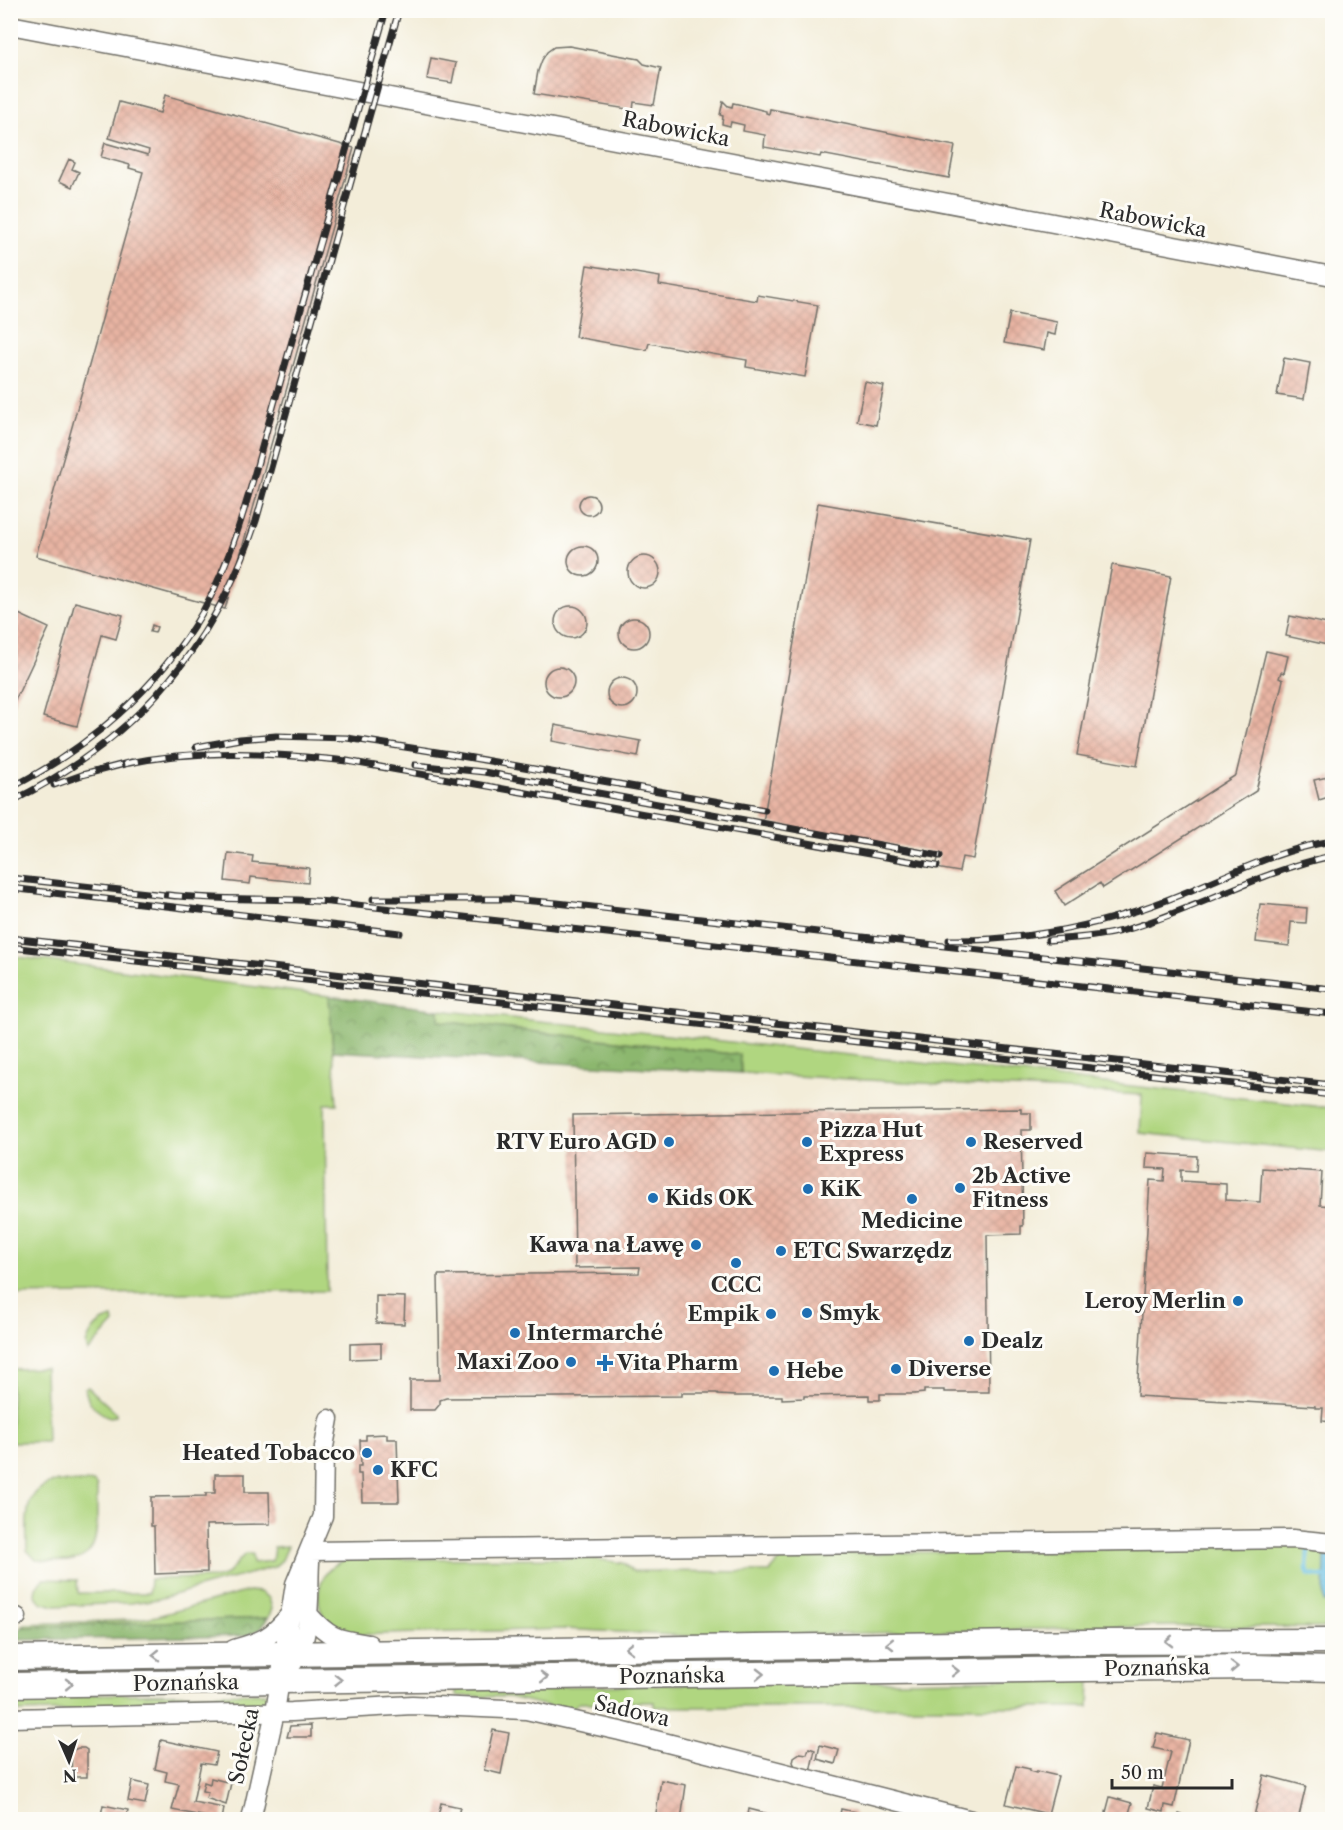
<svg xmlns="http://www.w3.org/2000/svg" width="1343" height="1830" viewBox="0 0 1343 1830" font-family="'Libre Caslon Text',serif">
  <style>
    .green { fill: #b0d680; stroke: #6e8056; stroke-width: 1.5 }
    .forest { fill: url(#forest-crowns); stroke: #5c714c; stroke-width: 1.5 }
    .water { fill: #66c0e4; stroke: #487688; stroke-width: 1.5 }
    .lines { fill: none; stroke-linecap: round; stroke-linejoin: round }
    .stream { stroke: #66c0e4; stroke-width: 4.5 }
    .building { fill: url(#building-cross-hatch) }
    .minor-casing { stroke: #716f68; stroke-width: 21 }
    .major-casing { stroke: #716f68; stroke-width: 27 }
    .minor { stroke: #fff; stroke-width: 18 }
    .major { stroke: #fff; stroke-width: 24 }
    .rail-casing { stroke: #2b2b2b; stroke-width: 7 }
    .rail { stroke: #fdfcf7; stroke-width: 4.5; stroke-dasharray: 14; stroke-linecap: butt }
    .oneway { stroke: #a0a0a0 }
    .poi-dot { fill: #1f6fb2; stroke: #fdfcf7; stroke-width: 2 }
    .labels { text-anchor: middle; stroke-width: 6; stroke-linejoin: round; paint-order: stroke }
    .street-label { font-size: 21px; fill: #2b2b2b; stroke: #fdfcf7 }
    .poi-label { font-size: 21px; font-weight: bold; fill: #2b2b2b; stroke: #fdfcf7; text-anchor: start }
  </style>
  <defs>
    <pattern id="forest-crowns" width="20" height="18" patternUnits="userSpaceOnUse" patternTransform="scale(1.5)"><rect width="20" height="18" fill="#8cb76e"/><path d="M2 6a3 3 0 1 1 6 0M12 15a3 3 0 1 1 6 0" fill="none" stroke="#73955b"/></pattern>
    <pattern id="building-cross-hatch" width="8" height="8" patternUnits="userSpaceOnUse" patternTransform="scale(1.5)"><rect width="8" height="8" fill="#e8b4a3"/><path d="M0 0l8 8M0 8l8-8" fill="none" stroke="#c79b8c"/></pattern>
  </defs>
  <rect width="100%" height="100%" fill="#fdfcf7"/>
  <filter id="ink" filterUnits="userSpaceOnUse"><feTurbulence type="fractalNoise" baseFrequency=".0167" numOctaves="2"/><feDisplacementMap in="SourceGraphic" scale="12" xChannelSelector="R" yChannelSelector="G"/><feConvolveMatrix kernelMatrix="1 2 1 2 8 2 1 2 1" color-interpolation-filters="sRGB"/></filter>
  <filter id="wash" filterUnits="userSpaceOnUse"><feTurbulence type="fractalNoise" baseFrequency=".008" numOctaves="4" result="noise"/><feDisplacementMap in="SourceGraphic" scale="24" xChannelSelector="R" yChannelSelector="G"/><feGaussianBlur stdDeviation="1.35" result="paint"/><feColorMatrix in="noise" values="0 0 0 0 0 0 0 0 0 0 0 0 0 0 0 0 0 1.4 0 .05"/><feComposite in="paint" operator="in"/></filter>
  <g filter="url(#wash)">
    <rect width="100%" height="100%" fill="#f3edd9"/>
    <path class="green" d="M 11,956 L 329,996 L 337,1104 L 325,1104 L 327,1291 L 11,1295 Z
      M 439,1010 L 1332,1108 L 1332,1152 L 1140,1133 L 1142,1095 L 741,1073 L 740,1055 L 439,1021 Z
      M 113,1318 L 114,1323 L 88,1352 L 86,1344 C 91,1330 98,1321 113,1318 Z
      M 45,1368 L 47,1442 L 11,1442 L 11,1369 Z
      M 88,1387 L 116,1413 L 116,1416 L 109,1417 C 96,1411 87,1403 85,1388 Z
      M 55,1482 L 94,1482 L 97,1487 C 96,1543 105,1568 36,1560 L 27,1550 C 27,1522 21,1490 55,1482 Z
      M 1296,1545 L 1332,1549 L 1332,1558 L 1325,1557 L 1324,1601 L 1332,1602 L 1332,1628 L 1164,1626 L 707,1637 L 565,1629 L 349,1635 C 344,1632 337,1630 332,1627 C 311,1607 315,1573 342,1561 C 348,1559 355,1559 361,1559 L 588,1558 L 623,1563 L 633,1571 L 770,1572 L 785,1555 Z
      M 288,1546 L 282,1560 L 274,1567 L 158,1599 L 131,1603 L 54,1606 L 41,1602 L 35,1595 L 36,1587 L 43,1579 L 77,1580 L 78,1593 L 149,1593 L 150,1579 L 217,1578 L 226,1575 L 245,1554 L 252,1554 L 253,1563 L 272,1561 L 274,1547 Z
      M 249,1591 L 260,1592 L 269,1598 L 272,1609 L 268,1618 L 22,1627 L 25,1624 L 132,1620 L 157,1616 Z
      M 1090,1678 L 1089,1707 L 654,1707 L 654,1702 L 579,1703 L 569,1711 L 509,1697 L 456,1696 L 456,1688 Z
      M 267,1693 L 264,1707 L 11,1712 L 10,1695 Z"/>
    <path class="forest" d="M 329,996 L 439,1010 L 439,1021 L 740,1055 L 741,1073 L 333,1051 Z
      M 268,1618 L 259,1630 L 246,1636 L 18,1640 L 18,1632 L 22,1627 Z"/>
    <path class="water" d="M 1325,1556 L 1332,1558 L 1332,1602 L 1324,1602 Z"/>
    <g class="lines">
      <path class="stream" d="M 1308,1551 L 1307,1569 L 1309,1575 L 1324,1577"/>
    </g>
    <g id="blocks">
      <path class="building" d="M 569,46 L 639,59 L 644,64 L 661,68 L 654,105 L 634,102 L 633,110 L 534,94 L 538,71 L 542,60 L 547,52 L 554,47 Z
        M 431,58 L 456,63 L 452,83 L 427,79 Z
        M 165,95 L 354,148 L 225,609 L 36,556 L 143,172 L 129,168 L 130,165 L 101,157 L 105,143 L 148,155 L 149,150 L 109,138 L 119,102 L 160,113 Z
        M 723,101 L 728,106 L 732,107 L 733,103 L 738,104 L 766,111 L 766,113 L 769,114 L 770,109 L 955,146 L 949,178 L 821,154 L 820,157 L 764,147 L 765,135 L 743,131 L 744,125 L 731,122 L 730,126 L 722,124 L 723,116 L 720,115 Z
        M 69,159 L 75,162 L 72,169 L 79,172 L 72,187 L 59,181 Z
        M 587,265 L 660,277 L 659,285 L 757,301 L 758,295 L 818,305 L 805,377 L 746,367 L 747,360 L 649,343 L 647,350 L 575,337 Z
        M 1010,313 L 1057,322 L 1055,335 L 1047,333 L 1044,350 L 1004,343 Z
        M 1284,358 L 1310,363 L 1304,399 L 1277,395 Z
        M 865,382 L 884,386 L 876,425 L 857,421 Z
        M579 505a10 10 0 1 1 20 0a10 10 0 1 1-20 0Z
        M 818,503 L 1030,540 L 973,859 L 962,857 L 959,872 L 936,868 L 939,853 L 763,822 Z
        M568 561a15 15 0 1 1 30 0a15 15 0 1 1-30 0Z
        M628 572a16 16 0 1 1 32 0a16 16 0 1 1-32 0Z
        M 1112,565 L 1171,576 L 1137,766 L 1077,755 Z
        M 75,602 L 123,615 L 116,639 L 102,635 L 77,726 L 43,717 Z
        M555 622a16 16 0 1 1 32 0a16 16 0 1 1-32 0Z
        M 10,610 L 49,628 L 10,711 Z
        M 1290,616 L 1332,625 L 1332,646 L 1286,636 Z
        M619 633a15 15 0 1 1 30 0a15 15 0 1 1-30 0Z
        M 152,625 L 157,627 L 155,633 L 150,632 Z
        M 1266,651 L 1288,656 L 1284,673 L 1281,672 L 1279,678 L 1283,680 L 1256,791 L 1103,888 L 1100,883 L 1064,906 L 1055,891 L 1236,775 Z
        M544 682a15 15 0 1 1 30 0a15 15 0 1 1-30 0Z
        M607 693a15 15 0 1 1 30 0a15 15 0 1 1-30 0Z
        M 555,725 L 641,741 L 638,757 L 552,741 Z
        M 1332,776 L 1332,796 L 1319,800 L 1314,780 Z
        M 228,853 L 253,856 L 252,862 L 309,868 L 308,883 L 251,877 L 250,884 L 225,881 Z
        M 1260,904 L 1307,908 L 1306,923 L 1291,922 L 1289,946 L 1256,942 Z
        M 1021,1109 L 1021,1113 L 1031,1113 L 1031,1130 L 1021,1130 L 1023,1226 L 1021,1226 L 1021,1234 L 987,1235 L 989,1392 L 944,1392 L 944,1390 L 924,1390 L 924,1393 L 914,1394 L 880,1394 L 880,1400 L 869,1400 L 869,1395 L 804,1396 L 804,1398 L 782,1399 L 782,1396 L 735,1396 L 718,1395 L 717,1393 L 682,1393 L 682,1396 L 446,1398 L 440,1400 L 440,1404 L 435,1410 L 410,1410 L 410,1380 L 440,1380 L 438,1275 L 639,1273 L 640,1267 L 575,1268 L 573,1115 Z
        M 1147,1153 L 1197,1156 L 1196,1171 L 1181,1170 L 1181,1181 L 1226,1184 L 1226,1200 L 1260,1202 L 1262,1168 L 1322,1172 L 1320,1205 L 1332,1206 L 1332,1422 L 1322,1421 L 1323,1408 L 1315,1408 L 1315,1406 L 1137,1396 L 1150,1180 L 1164,1181 L 1165,1169 L 1146,1168 Z
        M 376,1296 L 405,1297 L 404,1324 L 376,1323 Z
        M 381,1343 L 381,1358 L 350,1359 L 350,1344 Z
        M 387,1434 L 387,1439 L 397,1439 L 399,1502 L 362,1502 L 361,1474 L 358,1474 L 358,1466 L 361,1466 L 360,1440 L 366,1440 L 366,1435 Z
        M 215,1474 L 245,1474 L 245,1492 L 269,1492 L 270,1524 L 206,1525 L 207,1572 L 155,1574 L 154,1526 L 151,1526 L 151,1497 L 206,1496 L 206,1493 L 215,1493 Z
        M 311,1725 L 311,1737 L 287,1737 L 290,1726 Z
        M 493,1730 L 509,1733 L 501,1774 L 484,1770 Z
        M 1157,1733 L 1189,1740 L 1174,1807 L 1165,1805 L 1164,1812 L 1148,1808 L 1153,1786 L 1162,1788 L 1171,1752 L 1153,1748 Z
        M 161,1740 L 217,1752 L 214,1765 L 201,1763 L 193,1802 L 224,1808 L 222,1820 L 172,1810 L 179,1784 L 165,1781 L 167,1772 L 155,1769 Z
        M 820,1745 L 839,1750 L 835,1764 L 817,1759 Z
        M 78,1748 L 84,1748 L 87,1750 L 87,1777 L 72,1777 L 71,1751 Z
        M 809,1748 L 815,1750 L 810,1772 L 796,1769 L 793,1762 L 794,1757 L 800,1753 L 807,1754 Z
        M 1016,1766 L 1030,1769 L 1029,1771 L 1036,1773 L 1036,1771 L 1058,1776 L 1048,1814 L 1006,1804 Z
        M 1264,1775 L 1306,1786 L 1298,1820 L 1253,1820 Z
        M 211,1778 L 231,1783 L 226,1805 L 206,1798 L 208,1792 L 202,1791 L 204,1782 L 210,1784 Z
        M 661,1780 L 686,1785 L 681,1820 L 655,1820 Z
        M 132,1781 L 149,1785 L 145,1804 L 128,1801 Z
        M 1110,1797 L 1132,1803 L 1127,1820 L 1104,1820 Z
        M 1332,1799 L 1332,1820 L 1326,1820 Z
        M 441,1803 L 460,1807 L 457,1820 L 437,1820 Z
        M 103,1805 L 128,1810 L 126,1820 L 100,1820 Z
        M 749,1809 L 788,1819 L 788,1820 L 747,1820 Z
        M 841,1809 L 855,1812 L 854,1815 L 869,1820 L 839,1820 Z
        M 1179,1814 L 1197,1819 L 1197,1820 L 1178,1820 Z"/>
    </g>
  </g>
  <g filter="url(#ink)">
    <use href="#blocks" fill-opacity="0" stroke="#716f68" stroke-width="1.5"/>
    <g class="lines">
      <g class="minor-casing">
        <path id="minor" d="M 10,25 L 1332,276
          M 310,1551 L 1293,1539 L 1332,1543
          M 308,1614 C 330,1639 337,1639 369,1644
          M 10,1617 L 17,1617
          M 234,1649 C 263,1641 272,1637 291,1613
          M 293,1663 C 313,1636 308,1593 310,1562
          M 10,1718 L 292,1712 L 412,1705 L 526,1710 L 620,1731 L 971,1820
          M 251,1820 L 275,1712 L 295,1584 L 323,1516 L 324,1447 L 329,1419"/>
      </g>
      <g class="major-casing">
        <path id="major" d="M 10,1658 L 1087,1642 L 1332,1641
          M 10,1685 L 1086,1669 L 1254,1667 L 1332,1669"/>
      </g>
      <use href="#minor" class="minor"/>
      <use href="#major" class="major"/>
      <g class="rail-casing">
        <path id="rail" d="M 196,747 L 240,739 L 276,736 L 347,738 L 450,754 L 765,810
          M 124,764 C 198,748 272,753 347,761 L 937,866
          M 415,765 L 484,772 L 940,856
          M 54,785 L 82,775 L 132,762
          M 10,788 C 88,749 158,688 202,613 C 240,545 256,464 278,390 C 314,264 350,137 386,10
          M 10,802 C 132,743 214,649 256,521 L 399,10
          M 10,878 L 175,896
          M 10,888 L 400,933
          M 168,895 C 222,901 276,897 330,902 L 1332,1014
          M 373,899 L 509,899 L 557,903 L 1332,989
          M 10,938 L 1332,1085
          M 949,940 C 1019,941 1090,928 1156,904 C 1215,883 1270,851 1332,841
          M 1048,940 C 1074,938 1100,937 1125,930 C 1196,910 1260,871 1332,856
          M 10,947 L 1332,1095"/>
      </g>
      <use href="#rail" class="rail"/>
    </g>
    <defs><path id="oneway-chevron" d="M-2-3.5L2.5 0L-2 3.5" fill="none" stroke-width="1.6" stroke-linecap="round" stroke-linejoin="round" transform="scale(1.5)"/></defs>
    <g class="oneway">
      <use href="#oneway-chevron" transform="translate(1169 1641) rotate(179)"/>
      <use href="#oneway-chevron" transform="translate(890 1644) rotate(179)"/>
      <use href="#oneway-chevron" transform="translate(629 1648) rotate(179)"/>
      <use href="#oneway-chevron" transform="translate(156 1655) rotate(179)"/>
      <use href="#oneway-chevron" transform="translate(1234 1667) rotate(-1)"/>
      <use href="#oneway-chevron" transform="translate(955 1671) rotate(-1)"/>
      <use href="#oneway-chevron" transform="translate(760 1674) rotate(-1)"/>
      <use href="#oneway-chevron" transform="translate(544 1677) rotate(-1)"/>
      <use href="#oneway-chevron" transform="translate(338 1680) rotate(-1)"/>
      <use href="#oneway-chevron" transform="translate(69 1684) rotate(-1)"/>
    </g>
  </g>
  <g class="poi-dot">
    <circle cx="669" cy="1142" r="6"/>
    <circle cx="807" cy="1142" r="6"/>
    <circle cx="971" cy="1142" r="6"/>
    <circle cx="960" cy="1188" r="6"/>
    <circle cx="808" cy="1189" r="6"/>
    <circle cx="653" cy="1198" r="6"/>
    <circle cx="912" cy="1199" r="6"/>
    <circle cx="696" cy="1245" r="6"/>
    <circle cx="781" cy="1251" r="6"/>
    <circle cx="736" cy="1263" r="6"/>
    <circle cx="1238" cy="1301" r="6"/>
    <circle cx="807" cy="1313" r="6"/>
    <circle cx="771" cy="1314" r="6"/>
    <circle cx="515" cy="1333" r="6"/>
    <circle cx="969" cy="1341" r="6"/>
    <circle cx="571" cy="1362" r="6"/>
    <path d="M602 1354h6v6h6v6h-6v6h-6v-6h-6v-6h6z"/>
    <circle cx="896" cy="1369" r="6"/>
    <circle cx="774" cy="1371" r="6"/>
    <circle cx="367" cy="1453" r="6"/>
    <circle cx="378" cy="1470" r="6"/>
  </g>
  <g class="labels">
    <g class="street-label">
      <text transform="translate(676 129) rotate(11)" y="7">Rabowicka</text>
      <text transform="translate(1153 220) rotate(11)" y="7">Rabowicka</text>
      <text transform="translate(1157 1668) rotate(-1)" y="7">Poznańska</text>
      <text transform="translate(672 1676) rotate(-1)" y="7">Poznańska</text>
      <text transform="translate(186 1683) rotate(-1)" y="7">Poznańska</text>
      <text transform="translate(632 1711) rotate(13)" y="7">Sadowa</text>
      <text transform="translate(244 1746) rotate(-78)" y="7">Sołecka</text>
    </g>
    <g class="poi-label">
      <text x="819" y="1137">Pizza Hut<tspan x="819" dy="24">Express</tspan></text>
      <text x="657" y="1149" text-anchor="end">RTV Euro AGD</text>
      <text x="983" y="1149">Reserved</text>
      <text x="972" y="1183">2b Active<tspan x="972" dy="24">Fitness</tspan></text>
      <text x="820" y="1196">KiK</text>
      <text x="665" y="1205">Kids OK</text>
      <text x="912" y="1228" text-anchor="middle">Medicine</text>
      <text x="684" y="1252" text-anchor="end">Kawa na Ławę</text>
      <text x="793" y="1258">ETC Swarzędz</text>
      <text x="736" y="1292" text-anchor="middle">CCC</text>
      <text x="1226" y="1308" text-anchor="end">Leroy Merlin</text>
      <text x="819" y="1320">Smyk</text>
      <text x="759" y="1321" text-anchor="end">Empik</text>
      <text x="527" y="1340">Intermarché</text>
      <text x="981" y="1348">Dealz</text>
      <text x="559" y="1369" text-anchor="end">Maxi Zoo</text>
      <text x="617" y="1370">Vita Pharm</text>
      <text x="908" y="1376">Diverse</text>
      <text x="786" y="1378">Hebe</text>
      <text x="355" y="1460" text-anchor="end">Heated Tobacco</text>
      <text x="390" y="1477">KFC</text>
    </g>
  </g>
  <rect width="1343" height="1830" fill="none" stroke="#fdfcf7" stroke-width="36"/>
  <g transform="translate(69 1761) rotate(177)" stroke="#fdfcf7" stroke-width="4.5" paint-order="stroke">
  <path d="M0-4.5L10 22L0 15L-10 22Z" fill="#2b2b2b"/>
  <text y="-9" font-size="16" font-weight="bold" text-anchor="middle" fill="#2b2b2b">N</text>
  </g>
  <path d="M1112 1779v9h120v-9" fill="none" stroke="#2b2b2b" stroke-width="3"/>
  <text x="1121" y="1779" font-size="18" fill="#2b2b2b" stroke="#fdfcf7" stroke-width="4.5" paint-order="stroke">50 m</text>
</svg>
